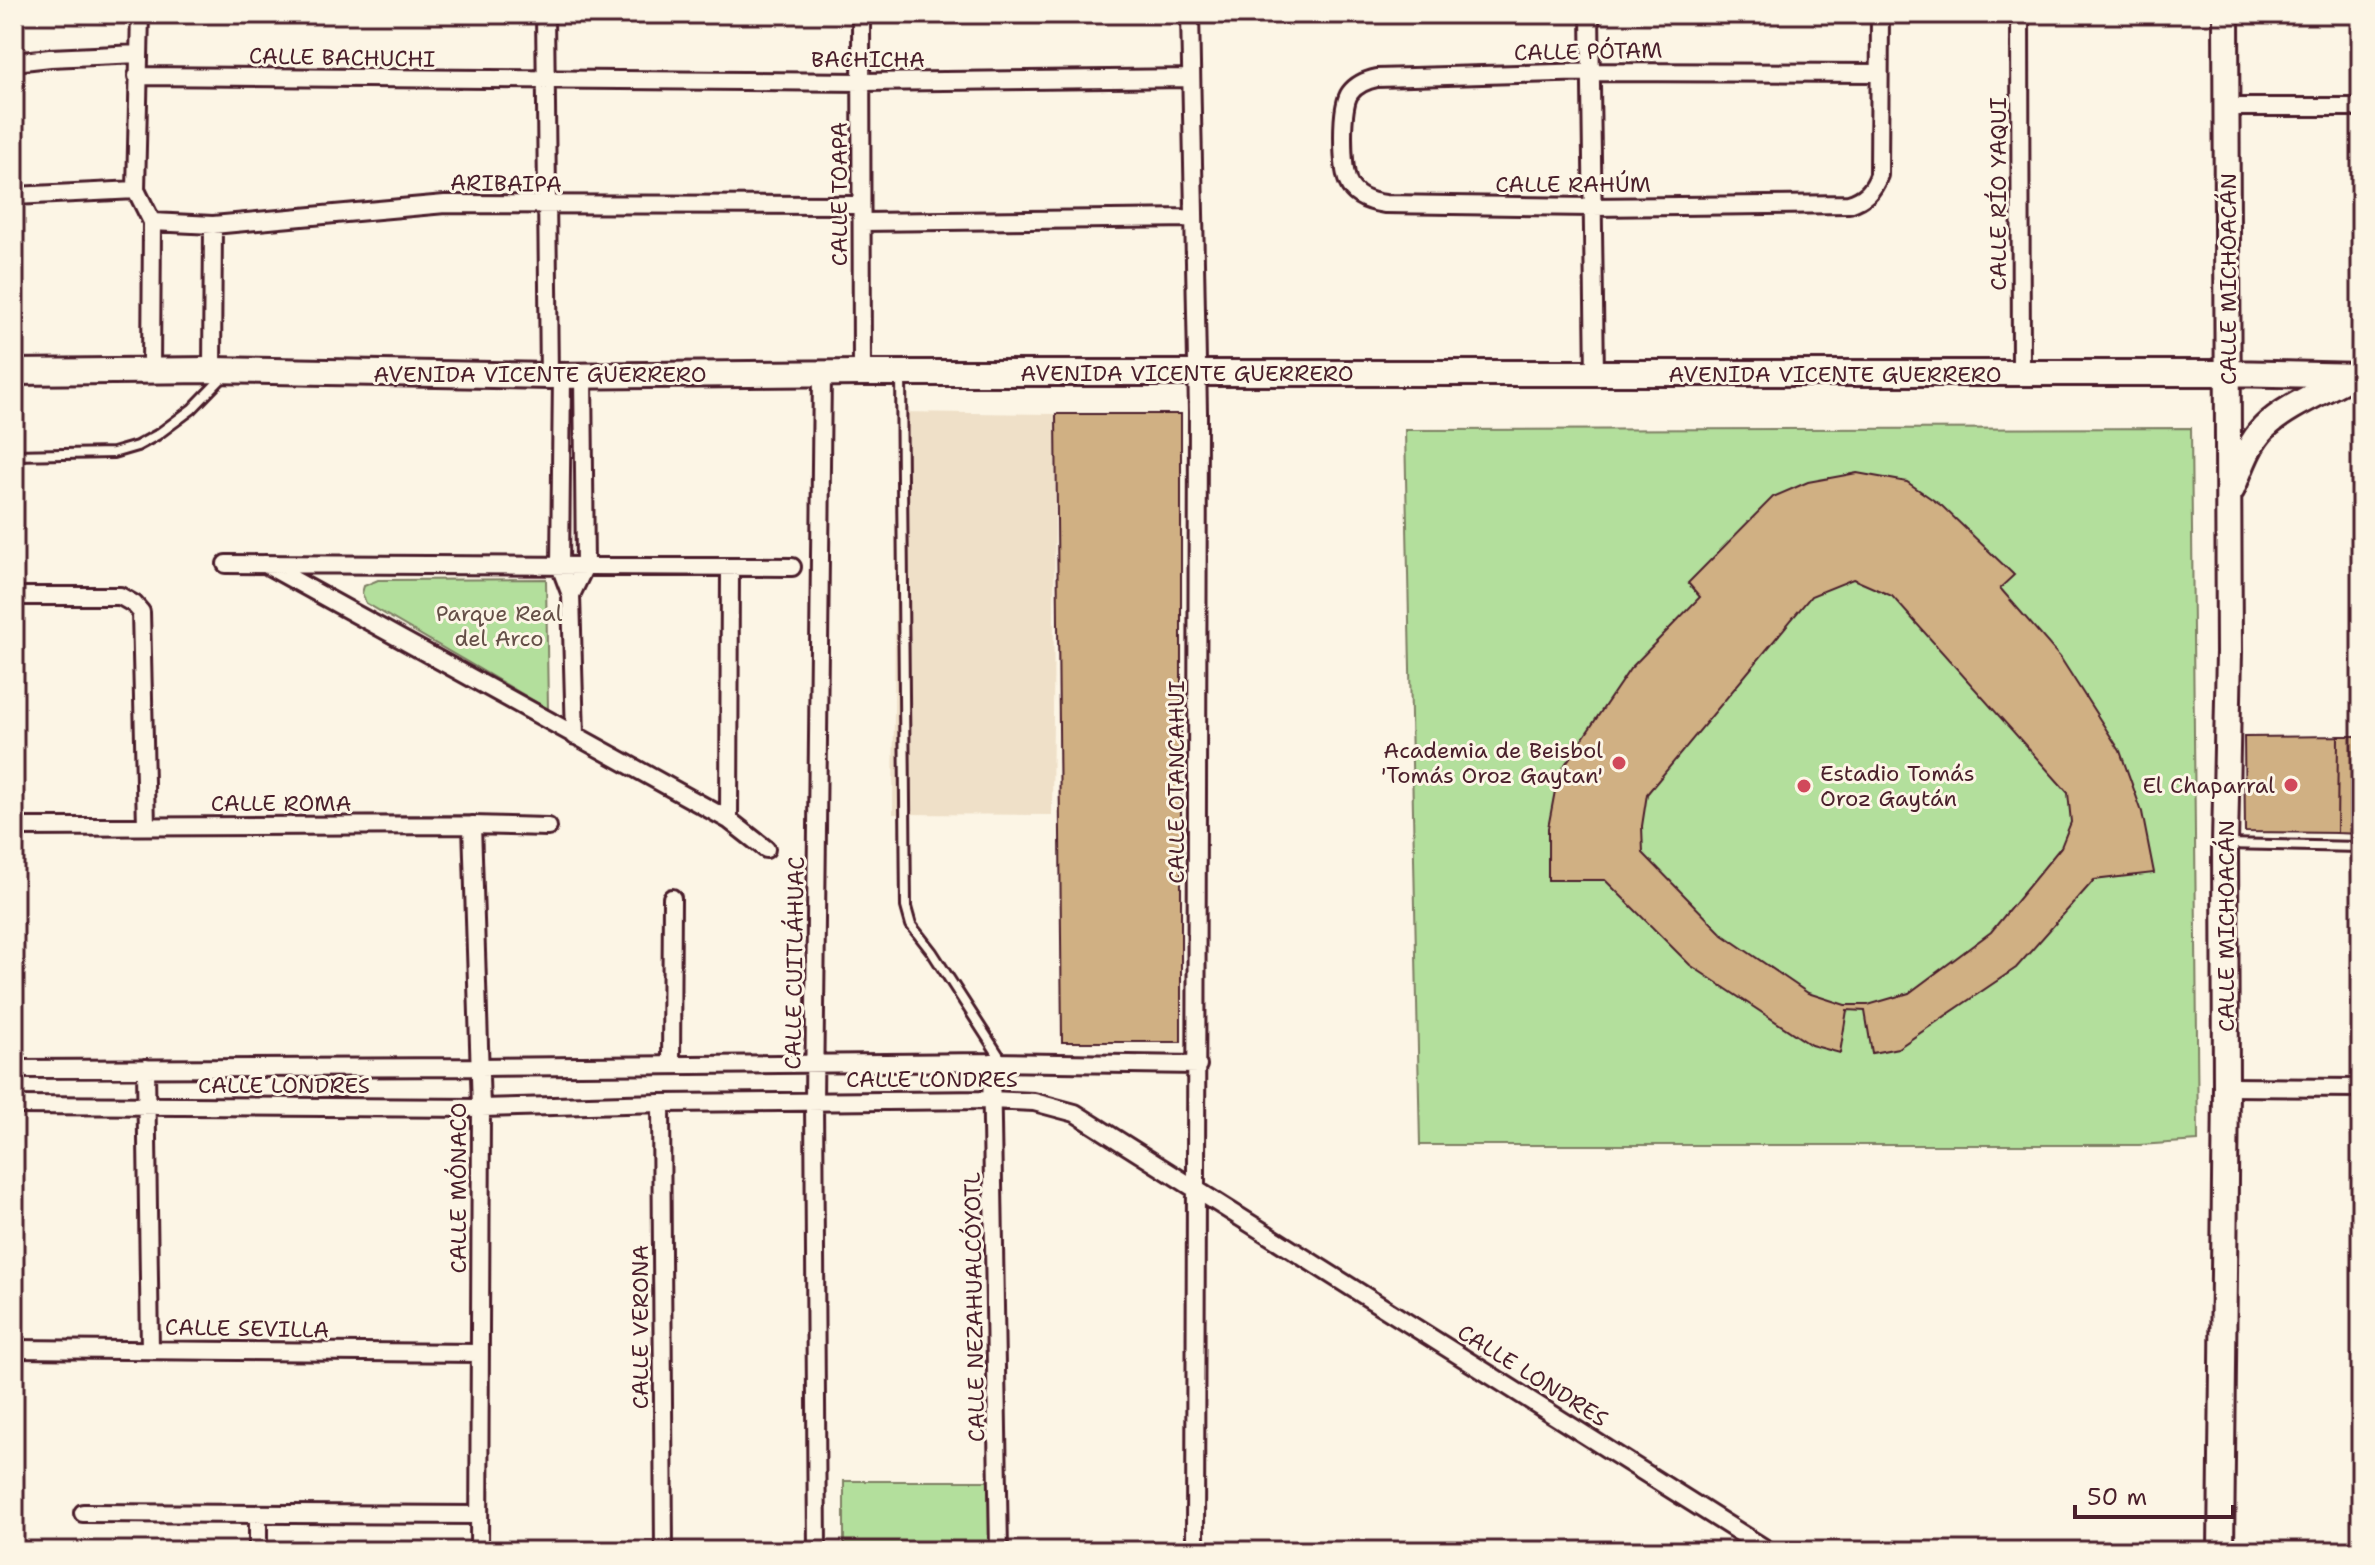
<svg xmlns="http://www.w3.org/2000/svg" width="2375" height="1565" viewBox="0 0 2375 1565" font-family="'Shantell Sans',sans-serif">
  <style>
    .built { fill: #efe0c8 }
    .green { fill: #b3df9c; stroke: #7e7f64; stroke-width: 2 }
    .building { fill: #d0b083; stroke: #4a1f2b; stroke-width: 2; fill-rule: evenodd }
    .lines { fill: none; stroke-linecap: round; stroke-linejoin: round }
    .lane-casing { stroke: #4a1f2b; stroke-width: 14 }
    .street-casing { stroke: #4a1f2b; stroke-width: 22 }
    .secondary-casing { stroke: #4a1f2b; stroke-width: 30 }
    .lane { stroke: #fcf5e5; stroke-width: 8 }
    .street { stroke: #fcf5e5; stroke-width: 16 }
    .secondary { stroke: #fcf5e5; stroke-width: 24 }
    .poi-dot { fill: #d1495b; stroke: #fcf5e5; stroke-width: 3 }
    .labels { text-anchor: middle; stroke-width: 6; stroke-linejoin: round; paint-order: stroke }
    .street-label { font-size: 22px; fill: #4a1f2b; stroke: #fcf5e5 }
    .park-label { font-size: 22px; fill: #644f47; stroke: #fcf5e5 }
    .poi-label { font-size: 22px; fill: #4a1f2b; stroke: #fcf5e5; text-anchor: end }
  </style>
  <rect width="100%" height="100%" fill="#fcf5e5"/>
  <filter id="ink" filterUnits="userSpaceOnUse"><feTurbulence type="fractalNoise" baseFrequency=".0125" numOctaves="2"/><feDisplacementMap in="SourceGraphic" scale="16" xChannelSelector="R" yChannelSelector="G"/><feConvolveMatrix kernelMatrix="1 2 1 2 8 2 1 2 1" color-interpolation-filters="sRGB"/></filter>
  <g filter="url(#ink)">
    <path class="built" d="M 897,412 L 1056,414 L 1052,815 L 893,814 Z"/>
    <path class="green" d="M 2191,428 L 2198,1141 L 2139,1145 L 1420,1145 L 1405,430 Z
      M 546,579 L 548,709 L 366,603 L 362,593 L 364,586 L 378,580 Z
      M 844,1481 L 994,1481 L 994,1551 L 844,1551 Z"/>
    <path class="building" d="M 1056,414 L 1181,414 L 1181,1042 L 1062,1042 Z
      M 1857,473 L 1907,482 L 1942,506 L 2014,575 L 2000,588 L 2060,657 L 2120,751 L 2142,812 L 2154,873 L 2094,880 L 2016,968 L 1898,1048 L 1872,1053 L 1865,1011 L 1847,1010 L 1840,1053 L 1811,1045 L 1690,965 L 1605,880 L 1548,880 L 1548,828 L 1558,775 L 1630,669 L 1700,597 L 1688,583 L 1773,497 L 1808,482 ZM 1853,579 L 1892,596 L 2068,793 L 2071,822 L 2061,847 L 1991,932 L 1909,993 L 1868,1005 L 1845,1005 L 1808,993 L 1723,935 L 1643,853 L 1642,826 L 1647,794 L 1811,596 Z
      M 2357,484 L 2361,484 L 2361,621 L 2355,621 Z
      M 2338,736 L 2337,833 L 2245,832 L 2244,737 Z
      M 2338,736 L 2361,736 L 2361,834 L 2337,833 Z"/>
    <g class="lines">
      <g class="lane-casing">
        <path id="lane" d="M 901,374 L 906,907 L 911,925 L 932,952 L 1003,1062
          M 14,455 L 113,453 L 137,446 L 157,435 L 192,409 L 223,377
          M 2226,844 L 2361,847"/>
      </g>
      <g class="street-casing">
        <path id="street" d="M 140,14 L 136,190 L 152,222 L 151,370
          M 545,14 L 549,376
          M 861,14 L 862,373
          M 1190,14 L 1198,412 L 1195,1551
          M 1590,14 L 1595,374
          M 2020,14 L 2021,374
          M 14,62 L 50,58 L 139,54
          M 1879,73 L 1592,72 L 1377,78 C 1367,80 1356,85 1350,93 C 1340,106 1342,167 1348,182 C 1354,197 1370,202 1385,204 L 1592,207 L 1849,204 C 1865,199 1873,191 1879,175 L 1880,14
          M 137,76 L 862,82 L 1190,78
          M 2228,107 L 2361,107
          M 14,196 L 136,190
          M 152,222 L 213,225 L 445,204 L 861,205
          M 862,222 L 1193,218
          M 212,370 L 213,225
          M 562,376 L 560,566 L 571,595 L 575,736
          M 226,564 L 792,567
          M 265,564 L 729,820 L 766,849
          M 571,595 L 585,566 L 583,375
          M 14,596 L 120,596 L 134,604 L 141,612 L 146,826
          M 729,820 L 730,567
          M 472,825 L 481,1108 L 479,1551
          M 14,827 L 472,825 L 548,827
          M 991,1062 L 999,1551
          M 671,1065 L 672,898
          M 146,1068 L 150,1349
          M 14,1069 L 480,1067 L 991,1062 L 1198,1065
          M 2226,1087 L 2361,1088
          M 661,1103 L 664,1551
          M 14,1105 L 481,1108 L 661,1103 L 991,1100 L 1034,1102 L 1075,1113 L 1769,1551
          M 14,1349 L 479,1353
          M 83,1513 L 479,1515
          M 258,1514 L 258,1551
          M 817,1551 L 814,1101 L 822,375"/>
      </g>
      <g class="secondary-casing">
        <path id="secondary" d="M 14,372 L 212,370 L 549,376 L 862,373 L 2228,373 L 2361,376
          M 2232,489 C 2241,468 2248,444 2264,428 C 2283,408 2326,390 2351,376
          M 2221,1551 L 2226,1087 L 2225,844 L 2229,652 L 2226,14"/>
      </g>
      <use href="#lane" class="lane"/>
      <use href="#street" class="street"/>
      <use href="#secondary" class="secondary"/>
    </g>
  </g>
  <g class="poi-dot">
    <circle cx="1619" cy="763" r="8"/>
    <circle cx="2291" cy="785" r="8"/>
    <circle cx="1804" cy="786" r="8"/>
  </g>
  <g class="labels">
    <g class="street-label">
      <text transform="translate(1588 51) rotate(-1)" y="8">CALLE PÓTAM</text>
      <text transform="translate(342 57) rotate(1)" y="8">CALLE BACHUCHI</text>
      <text x="868" y="67">BACHICHA</text>
      <text transform="translate(506 183) rotate(1)" y="8">ARIBAIPA</text>
      <text x="1573" y="192">CALLE RAHÚM</text>
      <text transform="translate(839 194) rotate(-90)" y="8">CALLE TOAPA</text>
      <text transform="translate(1998 194) rotate(-90)" y="8">CALLE RÍO YAQUI</text>
      <text transform="translate(2228 279) rotate(-90)" y="8">CALLE MICHOACÁN</text>
      <text x="1187" y="381">AVENIDA VICENTE GUERRERO</text>
      <text x="540" y="382">AVENIDA VICENTE GUERRERO</text>
      <text x="1835" y="382">AVENIDA VICENTE GUERRERO</text>
      <text transform="translate(1176 782) rotate(-90)" y="8">CALLE OTANCAHUI</text>
      <text x="281" y="811">CALLE ROMA</text>
      <text transform="translate(2226 926) rotate(-90)" y="8">CALLE MICHOACÁN</text>
      <text transform="translate(794 963) rotate(-89)" y="8">CALLE CUITLÁHUAC</text>
      <text x="932" y="1087">CALLE LONDRES</text>
      <text x="284" y="1093">CALLE LONDRES</text>
      <text transform="translate(458 1188) rotate(-90)" y="8">CALLE MÓNACO</text>
      <text transform="translate(974 1307) rotate(-91)" y="8">CALLE NEZAHUALCÓYOTL</text>
      <text transform="translate(640 1327) rotate(-90)" y="8">CALLE VERONA</text>
      <text transform="translate(247 1328) rotate(1)" y="8">CALLE SEVILLA</text>
      <text transform="translate(1533 1375) rotate(32)" y="8">CALLE LONDRES</text>
    </g>
    <g class="park-label">
      <text x="499" y="621">Parque Real<tspan x="499" dy="25">del Arco</tspan></text>
    </g>
    <g class="poi-label">
      <text x="1603" y="758">Academia de Beisbol<tspan x="1603" dy="25">'Tomás Oroz Gaytan'</tspan></text>
      <text x="1820" y="781" text-anchor="start">Estadio Tomás<tspan x="1820" dy="25">Oroz Gaytán</tspan></text>
      <text x="2275" y="793">El Chaparral</text>
    </g>
  </g>
  <rect width="2375" height="1565" fill="none" stroke="#fcf5e5" stroke-width="48"/>
  <rect x="24" y="24" width="2327" height="1517" fill="none" stroke="#4a1f2b" stroke-width="3" filter="url(#ink)"/>
  <path d="M2075 1505v12h158v-12" fill="none" stroke="#4a1f2b" stroke-width="4"/>
  <text x="2087" y="1505" font-size="24" fill="#4a1f2b" stroke="#fcf5e5" stroke-width="6" paint-order="stroke">50 m</text>
</svg>
